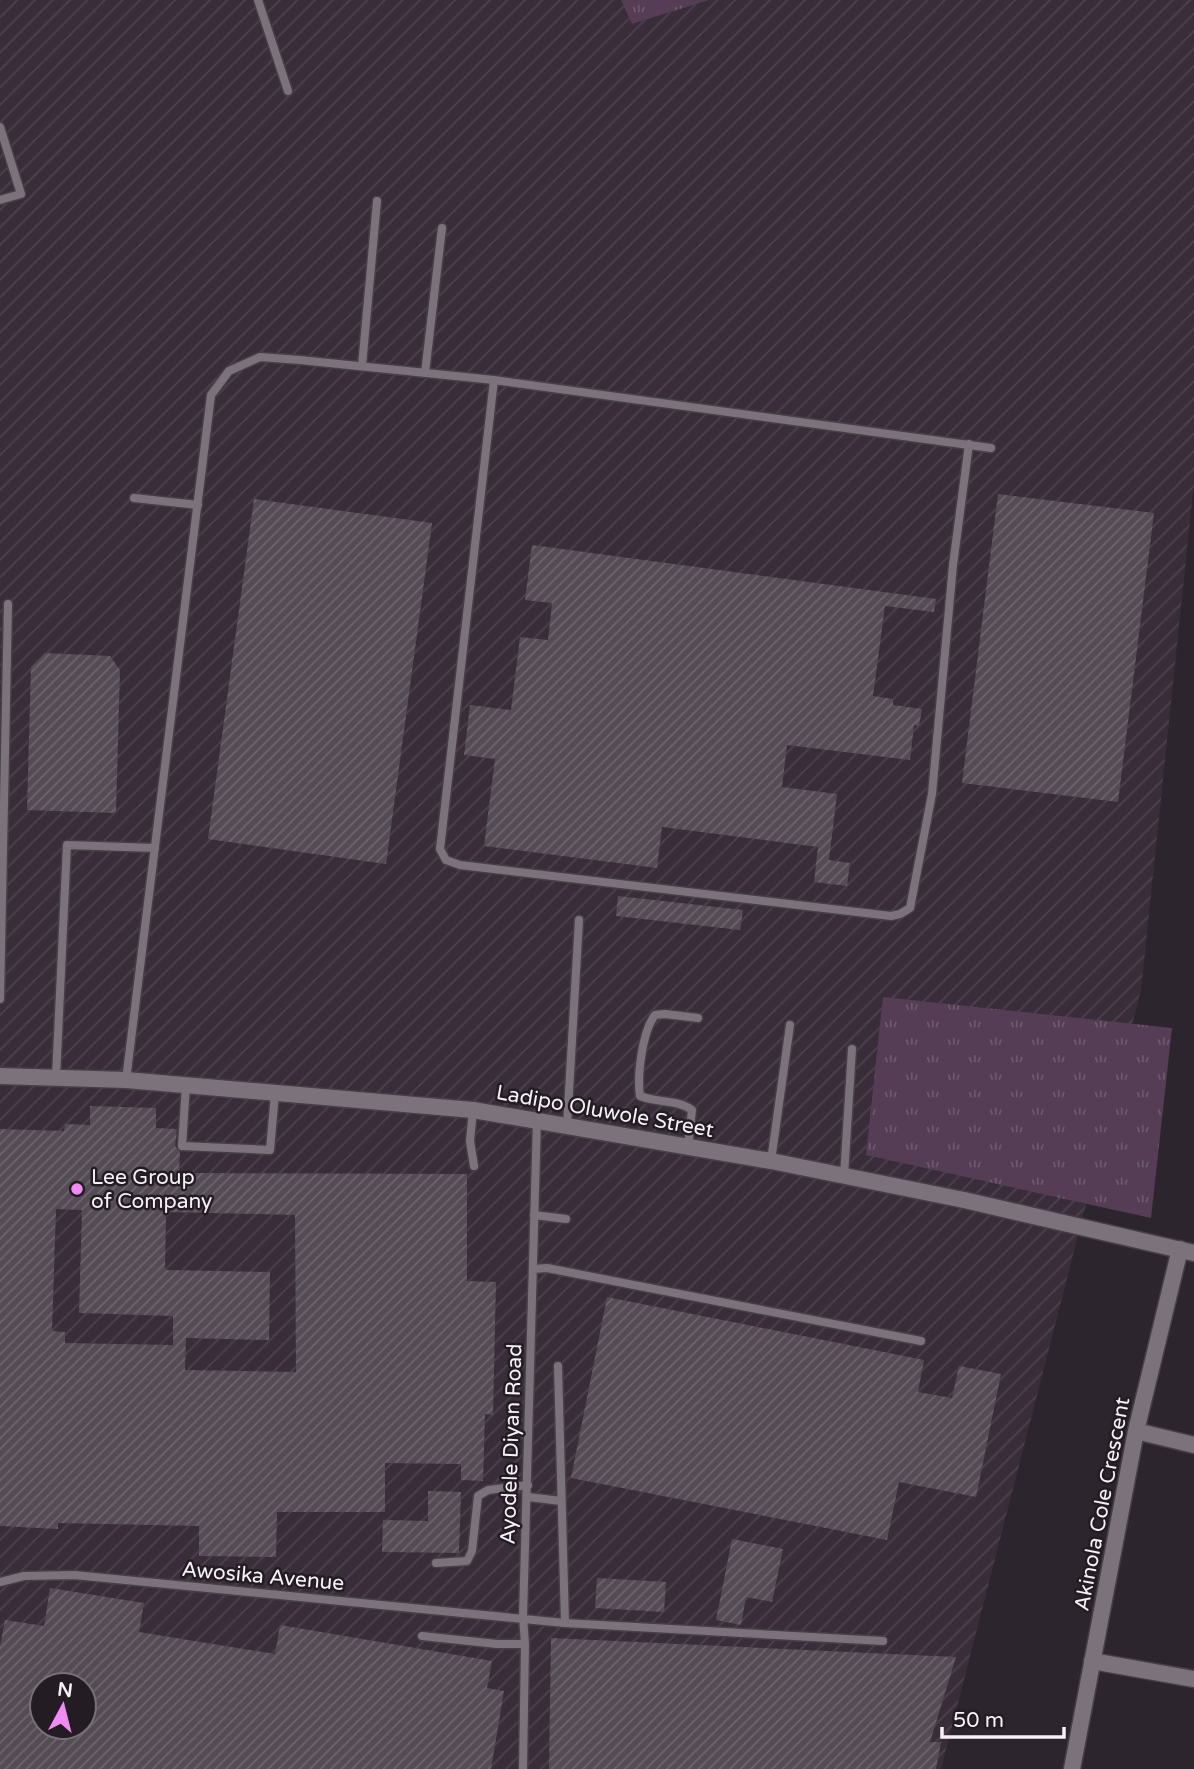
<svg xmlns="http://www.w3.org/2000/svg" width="1194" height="1769" viewBox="0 0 1194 1769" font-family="'Varela Round',sans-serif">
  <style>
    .industrial { fill: url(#industrial-furrows); fill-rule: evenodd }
    .grass { fill: url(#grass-tufts) }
    .building { fill: url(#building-hatch); fill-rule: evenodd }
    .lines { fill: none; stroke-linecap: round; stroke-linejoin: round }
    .service-casing { stroke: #464046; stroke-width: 11 }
    .minor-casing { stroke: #464046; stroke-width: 19 }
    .service { stroke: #7b727b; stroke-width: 8 }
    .minor { stroke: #7b727b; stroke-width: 16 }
    .poi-dot { fill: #f08bf5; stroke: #231c23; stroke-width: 2.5 }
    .labels { text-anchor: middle; stroke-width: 5; stroke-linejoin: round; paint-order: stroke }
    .street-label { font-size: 21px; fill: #f6f1f6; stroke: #231c23 }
    .poi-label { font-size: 21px; fill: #f6f1f6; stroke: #231c23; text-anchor: start }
  </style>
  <defs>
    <pattern id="industrial-furrows" width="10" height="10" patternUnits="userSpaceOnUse" patternTransform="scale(1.75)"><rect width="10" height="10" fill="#392d3a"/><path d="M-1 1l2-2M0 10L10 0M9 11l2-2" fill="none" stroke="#4c424d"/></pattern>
    <pattern id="grass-tufts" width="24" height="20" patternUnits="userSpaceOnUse" patternTransform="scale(1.75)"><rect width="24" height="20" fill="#543d55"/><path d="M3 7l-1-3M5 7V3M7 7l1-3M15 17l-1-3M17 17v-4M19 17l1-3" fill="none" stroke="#6d5a6e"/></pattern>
    <pattern id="building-hatch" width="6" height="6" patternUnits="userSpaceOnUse" patternTransform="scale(1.75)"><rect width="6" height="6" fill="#544b54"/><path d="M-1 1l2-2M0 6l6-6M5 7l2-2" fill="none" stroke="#6d656d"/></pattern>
  </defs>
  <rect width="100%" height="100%" fill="#2d252d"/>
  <path class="industrial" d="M 0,0 L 621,0 L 632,24 L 709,0 L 1194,0 L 1194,482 L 1141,990 L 941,1769 L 0,1769 ZM 42,1685 L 84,1685 L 84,1727 L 42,1727 Z"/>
  <path class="grass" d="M 621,0 L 709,0 L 632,24 Z
    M 883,997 L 1172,1028 L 1151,1218 L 866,1155 Z"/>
  <path class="building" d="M 998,494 L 1154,513 L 1118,802 L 962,783 Z
    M 254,499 L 432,523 L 386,864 L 208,839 Z
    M 532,545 L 936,599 L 934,612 L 885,606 L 873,696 L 893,699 L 893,705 L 922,709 L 919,726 L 914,725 L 910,760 L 787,745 L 782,787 L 837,794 L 829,860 L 850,863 L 847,886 L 814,882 L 818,847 L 662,827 L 657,868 L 484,846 L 495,759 L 464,755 L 470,705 L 511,710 L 520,637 L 548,640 L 552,603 L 525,600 Z
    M 45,653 L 110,656 L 120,670 L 116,813 L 27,810 L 31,667 Z
    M 618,896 L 743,910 L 740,930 L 616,916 Z
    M 90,1106 L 156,1108 L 156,1128 L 177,1129 L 175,1146 L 180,1152 L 179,1173 L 467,1174 L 467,1281 L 496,1282 L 493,1415 L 485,1414 L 483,1481 L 461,1480 L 461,1464 L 385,1463 L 385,1512 L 277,1512 L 276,1557 L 199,1556 L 199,1526 L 58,1523 L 58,1529 L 0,1526 L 0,1129 L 64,1131 L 65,1124 L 90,1125 ZM 56,1209 L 82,1210 L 79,1313 L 173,1316 L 173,1345 L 65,1343 L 65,1332 L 52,1331 ZM 166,1212 L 295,1215 L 296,1372 L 185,1370 L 186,1338 L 269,1340 L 270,1272 L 165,1270 Z
    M 607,1297 L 924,1360 L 918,1392 L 952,1398 L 959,1366 L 1001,1374 L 976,1497 L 899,1482 L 887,1540 L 571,1478 Z
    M 428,1491 L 461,1492 L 459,1553 L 382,1552 L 383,1520 L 428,1521 Z
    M 732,1539 L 783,1549 L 772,1602 L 746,1597 L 741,1625 L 716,1620 Z
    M 597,1578 L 666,1582 L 664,1612 L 595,1608 Z
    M 50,1588 L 144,1603 L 139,1632 L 275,1654 L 280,1625 L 492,1661 L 487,1688 L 504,1691 L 491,1769 L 0,1769 L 0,1647 L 5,1620 L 44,1626 ZM 42,1685 L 84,1685 L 84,1727 L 42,1727 Z
    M 551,1638 L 956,1657 L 930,1742 L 941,1742 L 936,1769 L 549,1769 Z"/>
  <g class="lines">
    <g class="service-casing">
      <path id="service" d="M 258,0 L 288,91
        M 0,127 L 21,194 L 0,200
        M 362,366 L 377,201
        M 425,373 L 442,228
        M 494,380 L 440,849 L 446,860 L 460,865 L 891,916 L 900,914 L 910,908 L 932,794 L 953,565 L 969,444
        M 134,498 L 198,505
        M 0,999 L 8,604
        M 56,1077 L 67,845 L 155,848
        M 126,1080 L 211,395 L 229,371 L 260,357 L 300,360 L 494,380 L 991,448
        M 186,1085 L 182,1146 L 270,1150 L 275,1093
        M 473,1110 L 470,1141 L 474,1166
        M 567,1126 L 579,920
        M 688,1147 L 692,1110 C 677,1099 657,1103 640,1096 C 637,1076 642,1032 655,1015 L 665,1014 L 698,1018
        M 771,1161 L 790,1025
        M 844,1176 L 852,1049
        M 534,1215 L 566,1219
        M 533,1269 L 547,1268 L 921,1341
        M 558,1366 L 565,1623
        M 528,1497 L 561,1501
        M 436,1563 L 467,1561 L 472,1551 L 478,1496 L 488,1490 L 528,1485
        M 0,1582 L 24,1576 L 74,1575 L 565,1623 L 883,1641
        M 422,1636 L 497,1644 L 525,1644
        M 523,1769 L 525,1644 L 523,1617 L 537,1120"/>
    </g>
    <g class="minor-casing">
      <path id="minor" d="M 0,1076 L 126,1080 L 473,1110 L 771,1161 L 964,1200 L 1194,1253
        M 1136,1431 L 1194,1445
        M 1092,1661 L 1194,1679
        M 1072,1769 L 1136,1431 L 1180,1249"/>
    </g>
    <use href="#service" class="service"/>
    <use href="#minor" class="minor"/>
  </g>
  <circle class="poi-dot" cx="77" cy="1189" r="7"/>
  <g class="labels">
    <g class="street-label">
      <text transform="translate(605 1111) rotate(10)" y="7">Ladipo Oluwole Street</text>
      <text transform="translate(511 1444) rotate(-88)" y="7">Ayodele Diyan Road</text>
      <text transform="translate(1102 1504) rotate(-79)" y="7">Akinola Cole Crescent</text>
      <text transform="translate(263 1576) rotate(5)" y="7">Awosika Avenue</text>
    </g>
    <g class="poi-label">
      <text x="91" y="1184">Lee Group<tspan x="91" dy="24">of Company</tspan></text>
    </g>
  </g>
  <g transform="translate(63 1706) rotate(7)"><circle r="33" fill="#231c23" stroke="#777177" stroke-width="2"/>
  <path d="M0-5L12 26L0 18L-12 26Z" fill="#f08bf5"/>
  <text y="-10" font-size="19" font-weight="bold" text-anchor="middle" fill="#f6f1f6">N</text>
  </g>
  <path d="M942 1727v10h122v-10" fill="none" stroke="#f6f1f6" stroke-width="3.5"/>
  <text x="953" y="1727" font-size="21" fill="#f6f1f6" stroke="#231c23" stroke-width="5" paint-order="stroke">50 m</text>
</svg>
